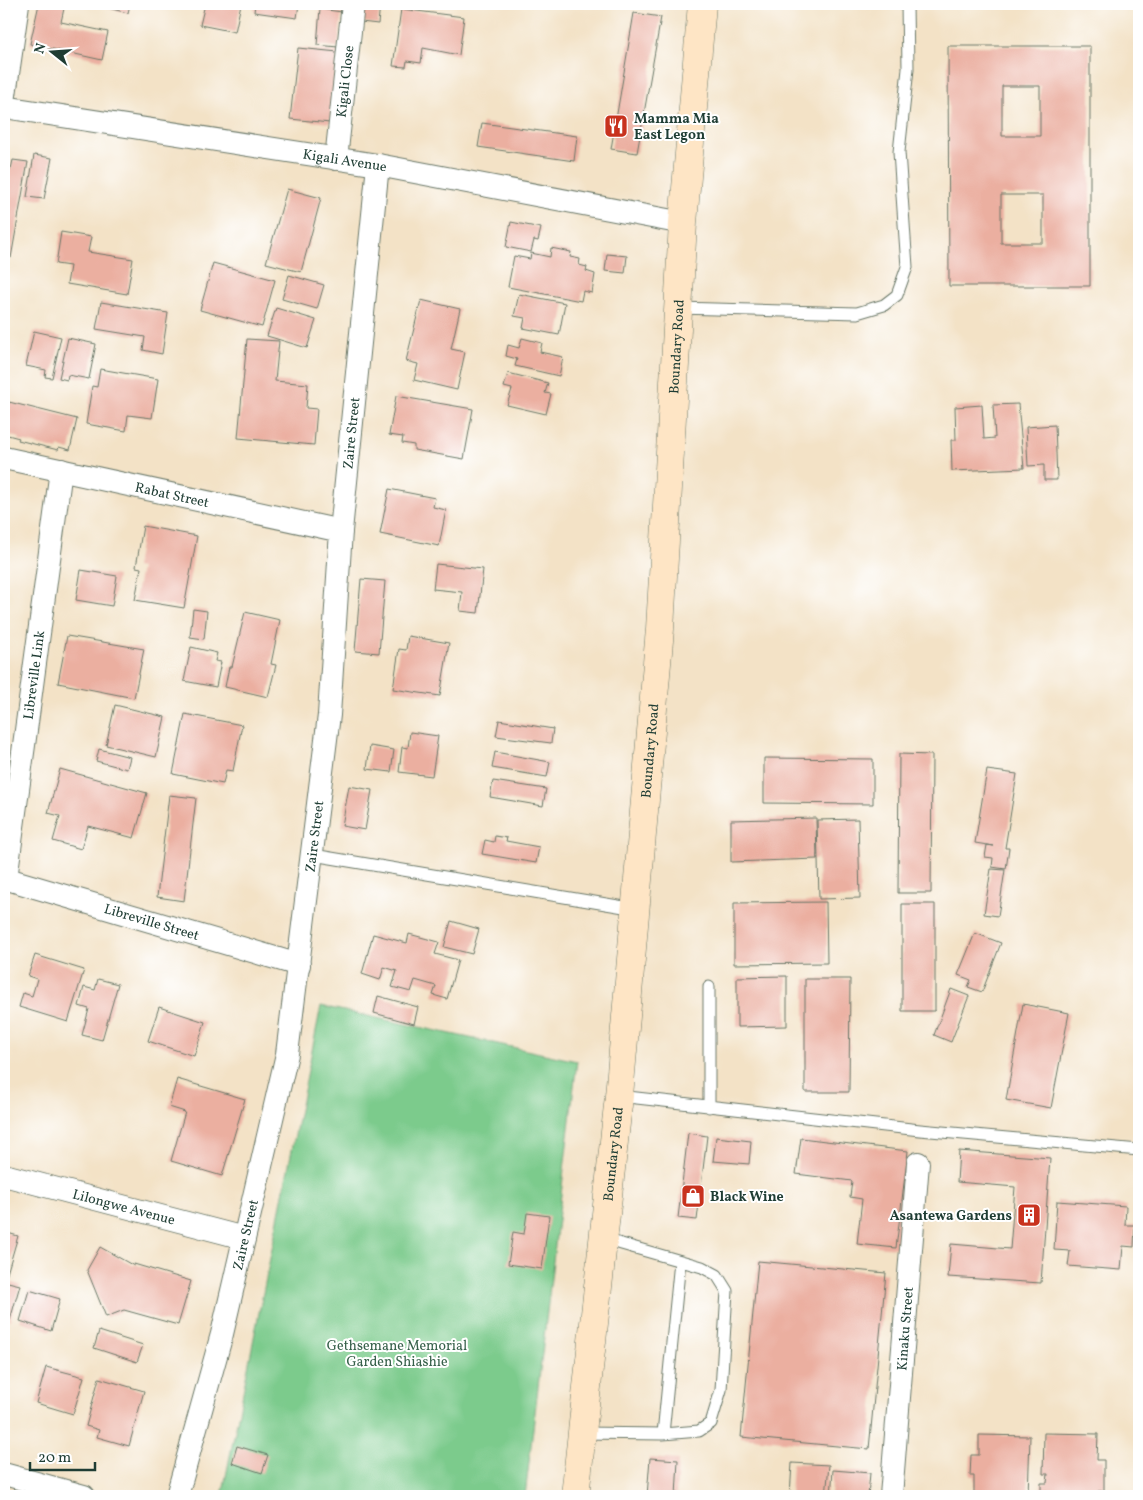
<svg xmlns="http://www.w3.org/2000/svg" width="1143" height="1500" viewBox="0 0 1143 1500" font-family="Vollkorn,serif">
  <style>
    .green { fill: #7ccb8c; stroke: #4e8460 }
    .building { fill: #ebafa0; fill-rule: evenodd }
    .lines { fill: none; stroke-linecap: round; stroke-linejoin: round }
    .service-casing { stroke: #697767; stroke-width: 13 }
    .minor-casing { stroke: #697767; stroke-width: 24 }
    .secondary-casing { stroke: #697767; stroke-width: 29 }
    .service { stroke: #fff; stroke-width: 11 }
    .minor { stroke: #fff; stroke-width: 22 }
    .secondary { stroke: #fee5c5; stroke-width: 28 }
    .labels { text-anchor: middle; stroke-width: 4; stroke-linejoin: round; paint-order: stroke }
    .street-label { font-size: 14px; fill: #1f3d34; stroke: #fff }
    .poi-label { font-size: 14px; font-weight: bold; fill: #1f3d34; stroke: #fff; text-anchor: start }
    .park-label { font-size: 14px; fill: #36604a; stroke: #fff }
  </style>
  <rect width="100%" height="100%" fill="#fff"/>
  <filter id="ink" filterUnits="userSpaceOnUse"><feTurbulence type="fractalNoise" baseFrequency=".02" numOctaves="2"/><feDisplacementMap in="SourceGraphic" scale="10" xChannelSelector="R" yChannelSelector="G"/><feConvolveMatrix kernelMatrix="1 2 1 2 8 2 1 2 1" color-interpolation-filters="sRGB"/></filter>
  <filter id="wash" filterUnits="userSpaceOnUse"><feTurbulence type="fractalNoise" baseFrequency=".0096" numOctaves="4" result="noise"/><feDisplacementMap in="SourceGraphic" scale="20" xChannelSelector="R" yChannelSelector="G"/><feGaussianBlur stdDeviation="1.12" result="paint"/><feColorMatrix in="noise" values="0 0 0 0 0 0 0 0 0 0 0 0 0 0 0 0 0 1.4 0 .05"/><feComposite in="paint" operator="in"/></filter>
  <g filter="url(#wash)">
    <rect width="100%" height="100%" fill="#f3e2c6"/>
    <path class="green" d="M 321,1006 L 577,1061 L 525,1496 L 222,1496 Z"/>
    <g id="blocks">
      <path class="building" d="M 39,4 L 65,4 L 61,22 L 108,32 L 102,60 L 30,44 Z
        M 109,4 L 130,4 L 128,13 L 108,8 Z
        M 205,4 L 241,4 L 235,32 L 200,25 Z
        M 255,4 L 299,4 L 297,18 L 254,12 Z
        M 362,4 L 380,4 L 378,24 L 361,22 Z
        M 320,9 L 342,12 L 338,47 L 317,45 Z
        M 401,9 L 464,17 L 459,55 L 423,48 L 421,63 L 407,61 L 406,67 L 393,66 Z
        M 634,13 L 661,17 L 637,153 L 611,149 Z
        M 948,46 L 1090,46 L 1090,286 L 949,286 ZM 1002,86 L 1040,86 L 1040,136 L 1002,136 ZM 1001,195 L 1043,195 L 1043,243 L 1001,243 Z
        M 298,48 L 338,52 L 330,123 L 290,119 Z
        M 482,123 L 577,136 L 574,161 L 478,147 Z
        M 34,155 L 52,158 L 44,199 L 27,197 Z
        M 13,160 L 28,162 L 11,258 L 4,256 L 4,168 L 11,169 Z
        M 287,189 L 321,198 L 301,272 L 266,263 Z
        M 511,222 L 541,228 L 538,241 L 534,240 L 531,252 L 506,247 Z
        M 61,232 L 91,237 L 88,252 L 133,259 L 127,294 L 67,284 L 70,266 L 56,264 Z
        M 551,248 L 571,252 L 570,257 L 580,259 L 579,265 L 587,267 L 586,271 L 595,274 L 592,293 L 583,291 L 581,301 L 508,287 L 514,256 L 530,259 L 531,253 L 550,257 Z
        M 607,254 L 627,256 L 625,273 L 605,271 Z
        M 213,263 L 275,280 L 262,327 L 200,310 Z
        M 289,275 L 324,285 L 317,309 L 282,299 Z
        M 519,294 L 565,303 L 559,335 L 523,328 L 525,318 L 514,316 Z
        M 421,300 L 460,309 L 451,349 L 465,352 L 457,390 L 414,380 L 418,364 L 406,361 Z
        M 101,302 L 168,313 L 162,354 L 143,350 L 145,337 L 96,329 Z
        M 276,308 L 316,320 L 307,348 L 267,336 Z
        M 34,331 L 61,337 L 52,378 L 45,377 L 46,370 L 26,366 Z
        M 68,338 L 96,344 L 89,379 L 68,375 L 67,380 L 59,378 Z
        M 522,338 L 542,343 L 540,352 L 563,357 L 559,376 L 515,366 L 517,359 L 506,356 L 508,345 L 519,348 Z
        M 247,339 L 279,341 L 275,381 L 308,384 L 306,408 L 317,409 L 314,445 L 238,438 Z
        M 100,369 L 158,379 L 152,418 L 128,415 L 126,431 L 86,424 L 92,386 L 97,387 Z
        M 508,373 L 548,383 L 545,393 L 551,394 L 546,414 L 507,405 L 512,389 L 504,387 Z
        M 396,396 L 473,409 L 464,459 L 414,450 L 414,445 L 402,443 L 403,437 L 389,435 Z
        M 9,402 L 77,419 L 70,450 L 59,447 L 58,450 L 18,440 L 19,438 L 4,434 Z
        M 1018,404 L 1024,468 L 952,471 L 951,440 L 956,440 L 955,407 L 982,405 L 984,439 L 995,438 L 993,405 Z
        M 1055,425 L 1057,480 L 1044,480 L 1044,465 L 1028,466 L 1026,427 Z
        M 389,489 L 435,498 L 433,507 L 446,510 L 439,546 L 380,534 Z
        M 143,526 L 197,536 L 184,608 L 135,600 L 141,568 L 136,567 Z
        M 436,564 L 483,569 L 478,613 L 460,611 L 462,592 L 433,589 Z
        M 81,570 L 117,576 L 112,606 L 76,600 Z
        M 361,579 L 385,581 L 379,653 L 355,651 Z
        M 193,609 L 207,611 L 204,639 L 190,637 Z
        M 245,612 L 280,620 L 271,664 L 276,665 L 268,697 L 225,687 L 229,667 L 232,667 Z
        M 67,636 L 144,649 L 134,698 L 58,683 Z
        M 408,636 L 449,643 L 440,696 L 393,689 L 399,649 L 406,650 Z
        M 191,647 L 217,653 L 215,661 L 221,662 L 216,687 L 184,681 Z
        M 115,705 L 165,717 L 156,757 L 106,745 Z
        M 185,714 L 242,725 L 233,771 L 226,770 L 223,784 L 173,774 Z
        M 499,720 L 553,729 L 551,743 L 496,736 Z
        M 410,732 L 438,736 L 432,776 L 399,772 L 402,747 L 408,748 Z
        M 370,746 L 394,750 L 391,772 L 367,769 Z
        M 99,749 L 130,757 L 127,769 L 96,761 Z
        M 495,752 L 550,762 L 547,777 L 492,768 Z
        M 899,754 L 932,755 L 931,893 L 898,893 Z
        M 764,758 L 873,759 L 873,804 L 764,803 Z
        M 60,769 L 147,793 L 134,838 L 88,826 L 81,849 L 53,841 L 60,816 L 48,813 Z
        M 987,770 L 1017,774 L 1005,848 L 1009,848 L 1006,869 L 992,867 L 993,858 L 985,857 L 987,845 L 994,846 L 975,843 Z
        M 493,781 L 546,789 L 543,806 L 490,797 Z
        M 349,786 L 372,790 L 365,830 L 342,826 Z
        M 169,795 L 196,798 L 184,901 L 157,897 Z
        M 816,818 L 817,859 L 731,862 L 731,820 Z
        M 858,819 L 860,898 L 819,899 L 817,820 Z
        M 495,836 L 507,838 L 506,841 L 539,847 L 536,863 L 482,854 L 485,840 L 494,842 Z
        M 991,869 L 1005,870 L 998,916 L 984,914 Z
        M 826,902 L 827,963 L 734,964 L 734,903 Z
        M 902,904 L 935,904 L 935,1011 L 902,1011 Z
        M 451,921 L 479,929 L 472,954 L 444,947 Z
        M 975,933 L 1001,943 L 982,992 L 968,987 L 971,980 L 958,975 Z
        M 373,934 L 407,943 L 409,934 L 439,942 L 435,954 L 458,960 L 447,999 L 433,995 L 436,986 L 415,980 L 411,992 L 392,987 L 397,971 L 384,967 L 380,980 L 362,974 Z
        M 35,955 L 84,970 L 68,1022 L 19,1007 L 23,993 L 32,996 L 37,979 L 28,976 Z
        M 787,976 L 787,1026 L 737,1027 L 737,977 Z
        M 98,979 L 118,984 L 102,1040 L 82,1035 L 89,1009 L 79,1006 L 84,987 L 95,990 Z
        M 805,979 L 850,979 L 849,1092 L 805,1092 Z
        M 951,989 L 969,996 L 951,1042 L 934,1035 Z
        M 378,996 L 418,1007 L 414,1024 L 374,1013 Z
        M 1023,1004 L 1069,1013 L 1051,1108 L 1006,1100 Z
        M 159,1007 L 205,1022 L 194,1056 L 148,1041 Z
        M 177,1079 L 245,1099 L 222,1176 L 171,1161 L 185,1112 L 169,1107 Z
        M 688,1133 L 707,1136 L 697,1220 L 678,1218 Z
        M 716,1137 L 751,1141 L 749,1164 L 713,1161 Z
        M 801,1138 L 908,1151 L 896,1248 L 857,1244 L 862,1199 L 850,1197 L 852,1181 L 796,1174 Z
        M 959,1151 L 1050,1158 L 1041,1283 L 948,1277 L 951,1244 L 1010,1249 L 1015,1187 L 957,1182 Z
        M 1057,1201 L 1126,1206 L 1125,1225 L 1135,1225 L 1134,1247 L 1123,1246 L 1121,1270 L 1068,1266 L 1070,1251 L 1054,1250 Z
        M 527,1213 L 549,1216 L 542,1269 L 508,1264 L 513,1232 L 524,1234 Z
        M 4,1232 L 18,1236 L 6,1277 L 4,1276 Z
        M 100,1247 L 134,1266 L 134,1264 L 191,1281 L 178,1325 L 124,1310 L 106,1317 L 87,1270 Z
        M 758,1261 L 886,1273 L 869,1449 L 741,1437 Z
        M 4,1281 L 20,1285 L 10,1320 L 4,1318 Z
        M 29,1290 L 60,1299 L 51,1331 L 20,1321 Z
        M 99,1331 L 143,1345 L 137,1362 L 94,1348 Z
        M 46,1367 L 84,1377 L 73,1414 L 36,1403 Z
        M 99,1378 L 144,1391 L 129,1446 L 97,1437 L 99,1430 L 86,1426 Z
        M 1044,1433 L 1098,1434 L 1097,1460 L 1104,1460 L 1104,1491 L 1098,1491 L 1098,1496 L 1041,1496 L 1041,1483 L 1047,1483 L 1048,1474 L 1043,1474 Z
        M 979,1435 L 1030,1436 L 1028,1496 L 974,1496 L 974,1476 L 970,1476 L 971,1455 L 979,1455 Z
        M 237,1446 L 268,1455 L 262,1473 L 232,1463 Z
        M 650,1458 L 678,1460 L 676,1496 L 647,1496 Z
        M 792,1463 L 829,1465 L 826,1496 L 790,1496 Z
        M 833,1470 L 870,1473 L 868,1496 L 831,1496 Z"/>
    </g>
  </g>
  <g filter="url(#ink)">
    <use href="#blocks" fill-opacity="0" stroke="#697767" stroke-width="1"/>
    <g class="lines">
      <g class="service-casing">
        <path id="service" d="M 678,308 L 857,313 L 884,305 L 897,295 L 907,267 L 899,152 L 908,69 L 907,4
          M 313,855 L 636,909
          M 619,1096 L 920,1130 L 1139,1150
          M 709,1107 L 709,987
          M 582,1433 L 663,1434 L 699,1431 L 711,1423 L 721,1390 L 727,1291 L 717,1275 L 702,1267 L 604,1239
          M 663,1434 L 680,1261"/>
      </g>
      <g class="minor-casing">
        <g id="minor">
          <path d="M 4,102 L 18,4"/>
          <path id="s1" d="M 4,107 L 378,165 L 683,223"/>
          <path id="s2" d="M 336,159 L 353,4"/>
          <path id="s3" d="M 4,458 L 341,531"/>
          <path id="s4" d="M 4,878 L 299,965"/>
          <path id="s5" d="M 6,879 L 61,470"/>
          <path id="s6" d="M 4,1175 L 244,1238"/>
          <path d="M 4,1474 L 84,1496"/>
          <path id="s7" d="M 177,1496 L 222,1334 L 287,1054 L 329,715 L 341,531 L 378,165"/>
          <path id="s8" d="M 891,1496 L 918,1163"/>
        </g>
      </g>
      <g class="secondary-casing">
        <g id="secondary">
          <path id="s9" d="M 575,1496 L 619,1096 L 660,629 L 683,223 L 702,4"/>
        </g>
      </g>
      <use href="#service" class="service"/>
      <use href="#minor" class="minor"/>
      <use href="#secondary" class="secondary"/>
    </g>
  </g>
  <defs>
    <g id="restaurant-square" transform="scale(1.25)"><rect x="-9" y="-9" width="18" height="18" rx="4" fill="#c8321e" stroke="#fff"/><path d="M-5-6h1v4h1v-4h1v4h1v-4h1v5L-1.5 .5V6h-2V.5L-5-1ZM5-6V6H3V1.5H1.5Q1.5-4 5-6Z" fill="#fff"/></g>
    <g id="shop-square" transform="scale(1.25)"><rect x="-9" y="-9" width="18" height="18" rx="4" fill="#c8321e" stroke="#fff"/><path d="M-5-2.5h2.3a2.7 3.5 0 0 1 5.4 0H5L5.5 6h-11ZM-1.5-2.5h3a1.5 2.3 0 0 0-3 0Z" fill="#fff"/></g>
    <g id="building-square" transform="scale(1.25)"><rect x="-9" y="-9" width="18" height="18" rx="4" fill="#c8321e" stroke="#fff"/><path d="M-4-6H4V6H1V3H-1V6H-4ZM-2.5-4.3h1.7v1.8h-1.7ZM.8-4.3h1.7v1.8H.8ZM-2.5-1h1.7V.8h-1.7ZM.8-1h1.7V.8H.8Z" fill="#fff"/></g>
  </defs>
  <g fill-rule="evenodd">
    <use href="#restaurant-square" x="616" y="126"/>
    <use href="#shop-square" x="693" y="1196"/>
    <use href="#building-square" x="1029" y="1215"/>
  </g>
  <g class="labels">
    <g class="street-label">
      <text dy="5" stroke="none"><textPath href="#s2" startOffset="78">Kigali Close</textPath></text>
      <text dy="5" stroke="none"><textPath href="#s1" startOffset="345">Kigali Avenue</textPath></text>
      <text dy="5" stroke="none"><textPath href="#s9" startOffset="1154">Boundary Road</textPath></text>
      <text dy="5" stroke="none"><textPath href="#s7" startOffset="1080">Zaire Street</textPath></text>
      <text dy="5" stroke="none"><textPath href="#s3" startOffset="172">Rabat Street</textPath></text>
      <text dy="5" stroke="none"><textPath href="#s5" startOffset="206">Libreville Link</textPath></text>
      <text dy="5" stroke="none"><textPath href="#s9" startOffset="749">Boundary Road</textPath></text>
      <text dy="5" stroke="none"><textPath href="#s7" startOffset="675">Zaire Street</textPath></text>
      <text dy="5" stroke="none"><textPath href="#s4" startOffset="154">Libreville Street</textPath></text>
      <text dy="5" stroke="none"><textPath href="#s9" startOffset="344">Boundary Road</textPath></text>
      <text dy="5" stroke="none"><textPath href="#s6" startOffset="124">Lilongwe Avenue</textPath></text>
      <text dy="5" stroke="none"><textPath href="#s7" startOffset="270">Zaire Street</textPath></text>
      <text dy="5" stroke="none"><textPath href="#s8" startOffset="168">Kinaku Street</textPath></text>
    </g>
    <g class="poi-label">
      <text x="634" y="123">Mamma Mia<tspan x="634" dy="16">East Legon</tspan></text>
      <text x="710" y="1201">Black Wine</text>
      <text x="1012" y="1220" text-anchor="end">Asantewa Gardens</text>
    </g>
    <g class="park-label">
      <text x="397" y="1350">Gethsemane Memorial<tspan x="397" dy="16">Garden Shiashie</tspan></text>
    </g>
  </g>
  <rect width="1143" height="1500" fill="none" stroke="#fff" stroke-width="20"/>
  <g transform="translate(52 52) rotate(287)" stroke="#ffffff" stroke-width="4" paint-order="stroke">
  <path d="M0-4L9 19L0 12L-9 19Z" fill="#1f3d34"/>
  <text y="-8" font-size="14" font-weight="bold" text-anchor="middle" fill="#1f3d34">N</text>
  </g>
  <path d="M30 1462v8h65v-8" fill="none" stroke="#1f3d34" stroke-width="2.5"/>
  <text x="38" y="1462" font-size="15" fill="#1f3d34" stroke="#ffffff" stroke-width="4" paint-order="stroke">20 m</text>
</svg>
